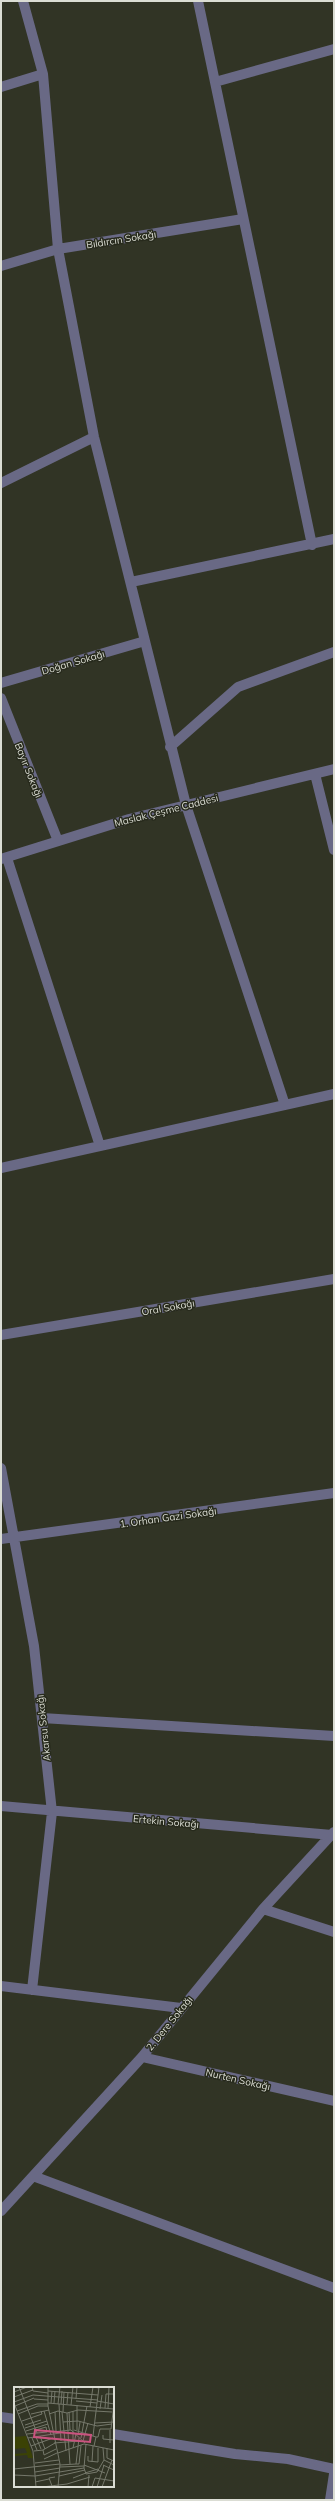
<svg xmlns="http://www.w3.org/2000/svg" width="335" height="2501" viewBox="0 0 335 2501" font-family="Mulish,sans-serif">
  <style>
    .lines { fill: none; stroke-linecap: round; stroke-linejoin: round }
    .minor { stroke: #696985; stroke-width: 10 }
    .labels { text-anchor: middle; stroke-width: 3; stroke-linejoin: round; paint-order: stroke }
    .street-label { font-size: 10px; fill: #dbddd4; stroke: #272a1c }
    .inset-road { fill: none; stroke: #75786b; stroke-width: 1 }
    .view { fill: #ca537f; fill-opacity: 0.15; stroke: #ca537f; stroke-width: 2 }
    .inset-edge { fill: none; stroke: #dbddd4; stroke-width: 2 }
  </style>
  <rect width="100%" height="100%" fill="#313425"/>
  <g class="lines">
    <path class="minor" d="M 23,1 L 43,74 L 58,249 L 94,437 L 186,805 L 285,1105
      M 198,1 L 312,545
      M 215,82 L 334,49
      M 1,87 L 43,74
      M 1,266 L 58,249 L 243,219
      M 1,483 L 94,437
      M 131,582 L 334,539
      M 1,683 L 145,641
      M 1,698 L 58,841
      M 170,747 L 238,687 L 334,652
      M 315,774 L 334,850
      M 7,858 L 100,1146
      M 1,859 L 129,819 L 334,769
      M 1,1168 L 334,1094
      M 1,1335 L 334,1279
      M 1,1468 L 34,1646 L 52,1812 L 32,1990
      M 1,1539 L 334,1493
      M 42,1718 L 334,1736
      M 1,1806 L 332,1835
      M 263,1909 L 334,1932
      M 1,1986 L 181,2008
      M 142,2057 L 334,2101
      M 33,2176 L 334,2288
      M 1,2211 L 142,2057 L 263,1909 L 334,1832
      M 1,2417 L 15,2419
      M 113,2434 L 235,2454 L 288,2459 L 334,2469
      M 330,2500 L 334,2474"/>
  </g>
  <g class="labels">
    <g class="street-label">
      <text transform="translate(121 239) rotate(-9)" y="4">Bıldırcın Sokağı</text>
      <text transform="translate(73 662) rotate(-16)" y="4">Doğan Sokağı</text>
      <text transform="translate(29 770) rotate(68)" y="4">Bayır Sokağı</text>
      <text transform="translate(166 810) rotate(-14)" y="4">Maslak Çeşme Caddesi</text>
      <text transform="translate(168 1307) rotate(-10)" y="4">Oral Sokağı</text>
      <text transform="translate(168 1517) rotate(-8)" y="4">1. Orhan Gazi Sokağı</text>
      <text transform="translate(43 1728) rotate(-96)" y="4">Akarsu Sokağı</text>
      <text transform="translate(166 1821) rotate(5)" y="4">Ertekin Sokağı</text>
      <text transform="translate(169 2023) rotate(-51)" y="4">2. Dere Sokağı</text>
      <text transform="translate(238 2079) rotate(13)" y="4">Nurten Sokağı</text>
    </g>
  </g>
  <g transform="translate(14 2387)">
    <rect width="100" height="100" fill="#313425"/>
    <path d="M 12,49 L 19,71 L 14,71 L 13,68 L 0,69 L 0,67 L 13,66 L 11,61 L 0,62 L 0,50 Z" fill="#3b4205"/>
    <path class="inset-road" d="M 5,0 L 23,46M 18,0 L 19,4 L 34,6M 34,0 L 34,19 L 46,77 L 44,100M 34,4 L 84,8M 0,5 L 13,0M 0,10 L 19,3M 20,12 L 34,13M 62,12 L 63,0M 62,14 L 83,16M 83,14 L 100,17M 0,15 L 19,8 L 84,13M 0,16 L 19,64 L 22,100M 34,16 L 100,22M 37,16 L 38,4M 40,16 L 41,4M 44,17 L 46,0M 45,17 L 47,54M 47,17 L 48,4M 53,17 L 54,5M 57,18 L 59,0M 63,18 L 63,43M 1,19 L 20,11M 76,20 L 79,0 L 85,1M 91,21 L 92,7 L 100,7M 94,21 L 95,0M 86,22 L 88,8M 3,24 L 23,17 L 34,17M 30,24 L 37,48M 59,24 L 59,53M 41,25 L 42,44M 48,25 L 52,64M 49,25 L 50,5M 55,25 L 56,43M 53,26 L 55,63M 4,27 L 24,19 L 34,19M 17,27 L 35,23M 35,27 L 44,24 L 53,26 L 64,23 L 98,25M 8,34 L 28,27 L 27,24M 49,35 L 64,34 L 83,39 L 98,37M 81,36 L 100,35M 11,38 L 27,33M 11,41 L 33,34M 22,43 L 32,40 L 33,45M 60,43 L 82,50 L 80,59M 12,44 L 34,37M 38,45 L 57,43 L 71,56M 13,47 L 33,45M 64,48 L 66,35M 89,48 L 89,52 L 100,53M 26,49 L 31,62M 79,49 L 85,0M 22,50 L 27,62M 82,50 L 84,50 L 86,42 L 97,42 L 100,17M 14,51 L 46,46M 18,51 L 23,63M 67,51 L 73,19M 69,54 L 74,36M 40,56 L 65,54M 96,56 L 96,43M 72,57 L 70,81 L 72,87 L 83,85 L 90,73M 17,59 L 39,51M 59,61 L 62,47M 89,61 L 90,73 L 100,78M 93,61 L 93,71 L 100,74M 29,63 L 30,68 L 42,62M 55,63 L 56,77M 20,64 L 29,63 L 41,56M 44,66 L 70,57 L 100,63M 74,69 L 74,74 L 84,75 L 84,61M 30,72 L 43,66M 78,75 L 79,59M 21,76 L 45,73M 65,77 L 62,77 L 65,51M 65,77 L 67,58M 46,78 L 62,77M 70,78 L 91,86M 89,78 L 100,83M 46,80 L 70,79M 0,82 L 46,77M 21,85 L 46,81M 71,86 L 84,82M 0,88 L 21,89M 21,89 L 70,81M 45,89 L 71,83M 59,91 L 72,86M 21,95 L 35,92M 38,99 L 35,91 L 41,90M 28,100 L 53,97 L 76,90M 68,100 L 74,100 L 75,88M 78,100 L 81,91 L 100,94M 83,100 L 90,78M 88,100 L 98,73"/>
    <path class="view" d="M 21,43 L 77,48 L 76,55 L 20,50 Z"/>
    <rect width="100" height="100" class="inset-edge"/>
  </g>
  <rect width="335" height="2501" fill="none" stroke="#dbddd4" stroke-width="4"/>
</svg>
